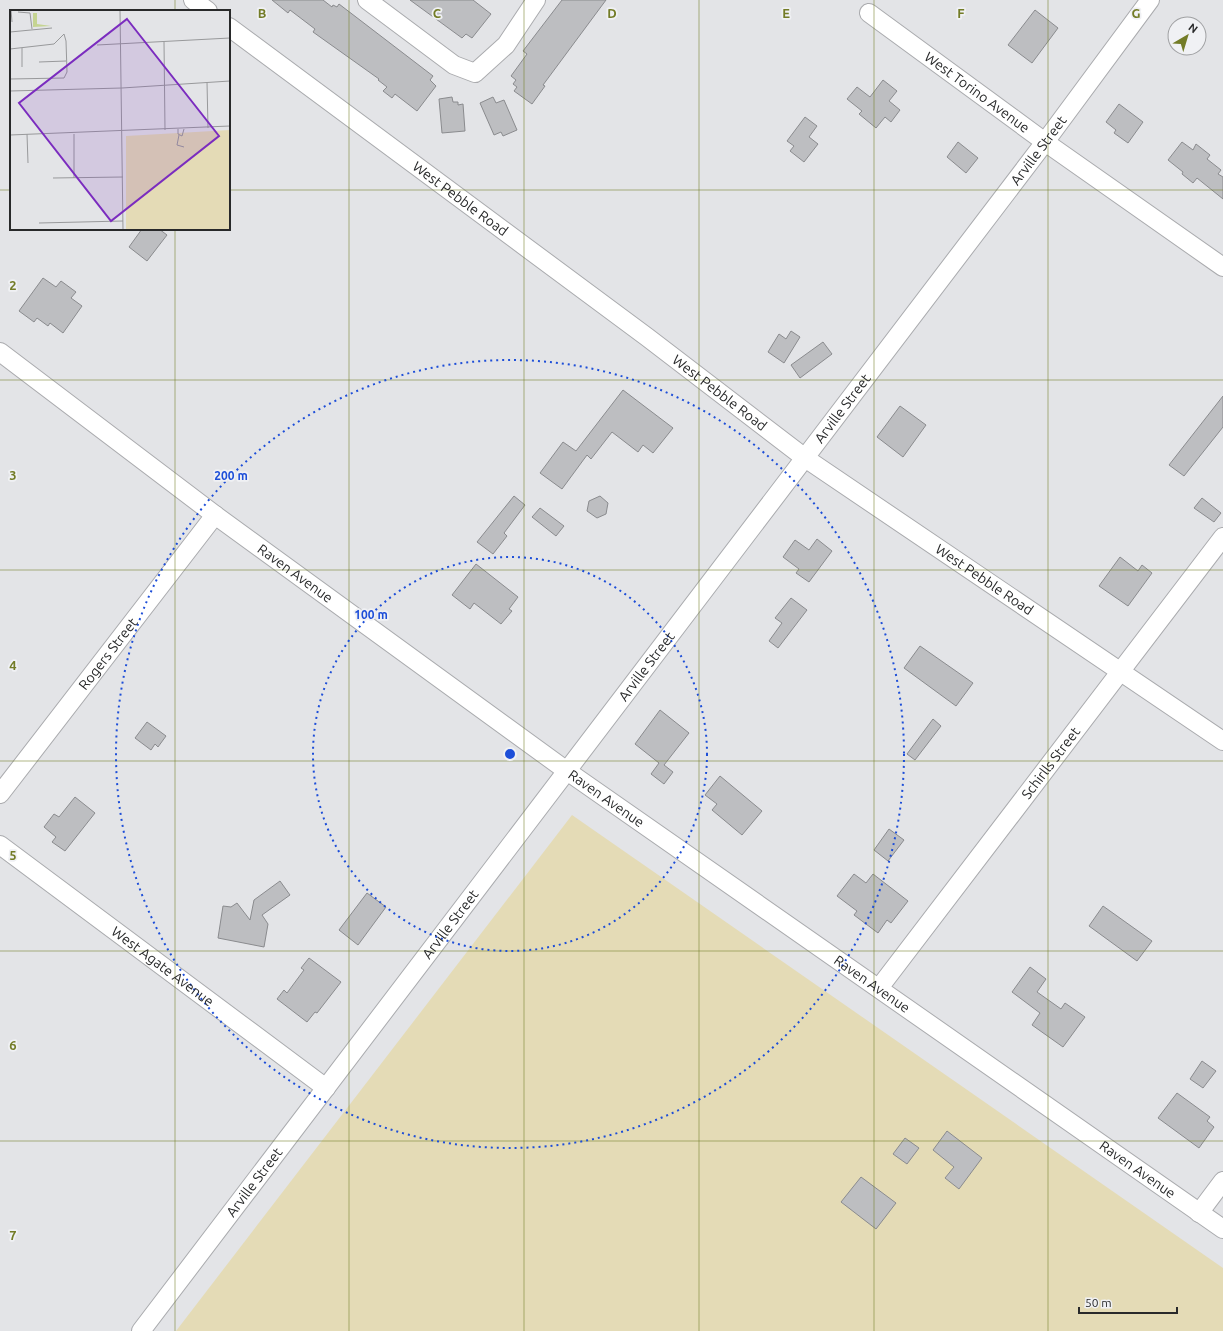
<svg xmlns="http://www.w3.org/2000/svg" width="1223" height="1331" viewBox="0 0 1223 1331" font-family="Ubuntu,sans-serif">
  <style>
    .sand { fill: #e4dbb6 }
    .building { fill: #bdbec1; stroke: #8a8b8e }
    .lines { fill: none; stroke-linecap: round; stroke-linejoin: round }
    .minor-casing { stroke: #aaabae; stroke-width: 20 }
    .minor { stroke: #fff; stroke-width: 18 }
    .grid { fill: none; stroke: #737c27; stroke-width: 1; stroke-opacity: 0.55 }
    .ring { fill: none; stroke: #1d4ed8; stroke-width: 2; stroke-dasharray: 2 4 }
    .labels { text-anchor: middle; stroke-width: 3.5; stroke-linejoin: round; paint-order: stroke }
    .street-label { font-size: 14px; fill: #28292a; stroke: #f0f1f4 }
    .inset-road { fill: none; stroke: #98999b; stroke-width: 1 }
    .view { fill: #7b2cbf; fill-opacity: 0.15; stroke: #7b2cbf; stroke-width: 2 }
    .inset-edge { fill: none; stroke: #28292a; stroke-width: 2 }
    .grid-label { font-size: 13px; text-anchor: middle; font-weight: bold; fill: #737c27; stroke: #f0f1f4; stroke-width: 3.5; stroke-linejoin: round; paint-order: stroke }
    .centre { fill: #1d4ed8; stroke: #f0f1f4; stroke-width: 2 }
    .ring-label { font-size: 12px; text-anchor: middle; font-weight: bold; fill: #1d4ed8; stroke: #f0f1f4; stroke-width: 3.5; stroke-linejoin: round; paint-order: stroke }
  </style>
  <rect width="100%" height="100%" fill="#e3e4e7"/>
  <path class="sand" d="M 572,815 L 1223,1268 L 1223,1331 L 176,1331 Z"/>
  <path class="building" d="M 272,0 L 323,0 L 332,7 L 333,5 L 337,7 L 339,4 L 433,76 L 430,80 L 436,86 L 417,111 L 395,94 L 392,98 L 383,91 L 387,87 L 378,80 L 379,79 L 313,32 L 315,29 L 290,10 L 288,13 Z
    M 410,0 L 473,0 L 491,14 L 472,38 L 466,34 L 462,38 Z
    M 562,0 L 606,0 L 543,85 L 545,86 L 532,104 L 514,91 L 517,87 L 513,84 L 516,80 L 511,76 L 527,54 L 523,51 Z
    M 1035,10 L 1058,28 L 1032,63 L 1008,45 Z
    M 883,80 L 897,91 L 889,101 L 900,110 L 891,122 L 885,117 L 876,128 L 859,114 L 862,111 L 847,99 L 857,87 L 870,97 Z
    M 452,97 L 453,102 L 458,102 L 458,105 L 463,104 L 465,131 L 442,133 L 439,99 Z
    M 493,97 L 496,103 L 504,100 L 517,130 L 503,136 L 501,132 L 494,135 L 480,103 Z
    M 1119,104 L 1143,122 L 1128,143 L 1114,133 L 1116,130 L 1106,122 Z
    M 805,117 L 817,126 L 809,137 L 818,144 L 804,162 L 790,151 L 794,146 L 787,141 Z
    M 958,142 L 978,158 L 966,173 L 947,157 Z
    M 1182,142 L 1193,150 L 1196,144 L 1210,155 L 1207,159 L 1221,170 L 1218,174 L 1223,177 L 1223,199 L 1197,178 L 1193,183 L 1182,174 L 1183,172 L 1168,160 Z
    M 142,229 L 159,229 L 167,235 L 147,261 L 129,247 Z
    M 43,278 L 56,287 L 61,281 L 76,292 L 71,298 L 82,306 L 63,333 L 50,323 L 48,326 L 37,318 L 34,322 L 19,311 Z
    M 791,331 L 800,337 L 784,363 L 768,352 L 779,334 L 786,339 Z
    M 823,342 L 832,354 L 800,378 L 791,365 Z
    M 623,390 L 673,428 L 653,453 L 643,445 L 638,452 L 612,432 L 591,459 L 587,455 L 562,489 L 540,473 L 563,442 L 576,451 Z
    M 1223,396 L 1223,427 L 1184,476 L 1169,465 Z
    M 900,406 L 926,425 L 903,457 L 877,437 Z
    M 514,496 L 525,505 L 504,533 L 507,536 L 493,554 L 477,542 Z
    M 600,496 L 608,503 L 606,514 L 597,518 L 587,511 L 589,501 Z
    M 1202,498 L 1221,513 L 1214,522 L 1194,508 Z
    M 540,508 L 564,526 L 556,536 L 532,517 Z
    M 817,539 L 832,551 L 809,582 L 796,573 L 799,569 L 783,557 L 795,540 L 809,550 Z
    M 1120,557 L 1138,571 L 1142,565 L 1152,573 L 1128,606 L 1099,586 Z
    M 476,564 L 518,597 L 509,609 L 512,611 L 501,624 L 474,603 L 470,609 L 452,595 Z
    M 791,598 L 807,610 L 778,648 L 769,641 L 782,623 L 775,618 Z
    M 920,646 L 973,683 L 956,706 L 904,668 Z
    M 660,710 L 689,733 L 664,765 L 673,772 L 664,784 L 651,774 L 659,763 L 635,744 Z
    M 933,719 L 941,726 L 915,760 L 907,754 Z
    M 147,722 L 166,736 L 158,747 L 155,744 L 151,750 L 135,738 Z
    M 720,776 L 762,811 L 742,835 L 712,810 L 717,804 L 705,795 Z
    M 75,797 L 95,813 L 65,851 L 52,842 L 56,837 L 44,827 L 54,814 L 59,817 Z
    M 889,829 L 904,840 L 888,861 L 874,850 Z
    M 854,874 L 866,883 L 873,874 L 908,901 L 891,923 L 887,920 L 878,933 L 854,915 L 857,911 L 837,896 Z
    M 280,881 L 290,895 L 262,915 L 268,924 L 264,947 L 218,938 L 223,906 L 231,907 L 237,903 L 250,920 L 254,900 Z
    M 367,893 L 386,907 L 358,945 L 339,930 Z
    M 1103,906 L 1152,941 L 1137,961 L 1089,926 Z
    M 309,958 L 341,982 L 317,1013 L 315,1012 L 307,1022 L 277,999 L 284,990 L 287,993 L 304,970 L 301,968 Z
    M 1030,967 L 1046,979 L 1037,992 L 1061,1009 L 1065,1003 L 1085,1017 L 1063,1047 L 1032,1025 L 1040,1013 L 1012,992 Z
    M 1202,1061 L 1216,1071 L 1203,1088 L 1190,1079 Z
    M 1177,1093 L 1210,1117 L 1207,1121 L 1214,1127 L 1199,1148 L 1158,1118 Z
    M 947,1131 L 982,1158 L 959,1189 L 945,1178 L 954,1167 L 933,1150 Z
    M 905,1138 L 919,1148 L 907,1164 L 893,1154 Z
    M 861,1177 L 896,1203 L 876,1229 L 841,1202 Z"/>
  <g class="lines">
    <g class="minor-casing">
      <g id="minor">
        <path d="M 193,0 L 208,11"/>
        <path d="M 367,0 L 454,65 L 475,73 L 506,45 L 536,0"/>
        <path id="s1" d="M 869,13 L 1045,142 L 1223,267"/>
        <path id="s2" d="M 229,27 L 647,337 L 805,458 L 1223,741"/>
        <path id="s3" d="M 0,352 L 215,515 L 567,771 L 1223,1229"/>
        <path id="s4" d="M 0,794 L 215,515"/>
        <path id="s5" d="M 0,845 L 326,1088"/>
        <path id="s6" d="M 879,988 L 1223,537"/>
        <path d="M 1199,1213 L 1223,1181"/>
        <path id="s7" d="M 141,1331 L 1045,142 L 1150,0"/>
      </g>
    </g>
    <use href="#minor" class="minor"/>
  </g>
  <path class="grid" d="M 175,0 L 175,11M 349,0 L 349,1331M 524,0 L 524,1331M 699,0 L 699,1331M 874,0 L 874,1331M 1048,0 L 1048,1331M 0,190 L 11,190M 229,190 L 1223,190M 175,229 L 175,1331M 0,380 L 1223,380M 0,570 L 1223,570M 0,761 L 1223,761M 0,951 L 1223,951M 0,1141 L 1223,1141"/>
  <g class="ring">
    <circle cx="510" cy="754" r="197"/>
    <circle cx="510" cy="754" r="394"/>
  </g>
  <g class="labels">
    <g class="street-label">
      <text dy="5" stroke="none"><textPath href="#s1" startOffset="134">West Torino Avenue</textPath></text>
      <text dy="5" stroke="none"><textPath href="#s7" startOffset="1483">Arville Street</textPath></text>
      <text dy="5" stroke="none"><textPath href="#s2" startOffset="288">West Pebble Road</textPath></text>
      <text dy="5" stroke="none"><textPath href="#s2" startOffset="612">West Pebble Road</textPath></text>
      <text dy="5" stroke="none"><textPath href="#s7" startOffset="1159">Arville Street</textPath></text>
      <text dy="5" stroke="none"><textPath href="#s3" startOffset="369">Raven Avenue</textPath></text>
      <text dy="5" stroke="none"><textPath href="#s2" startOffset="936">West Pebble Road</textPath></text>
      <text dy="5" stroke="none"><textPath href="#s4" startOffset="177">Rogers Street</textPath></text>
      <text dy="5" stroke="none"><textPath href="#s7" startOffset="835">Arville Street</textPath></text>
      <text dy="5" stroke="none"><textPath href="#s6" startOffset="283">Schirlls Street</textPath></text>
      <text dy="5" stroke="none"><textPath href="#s3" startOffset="753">Raven Avenue</textPath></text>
      <text dy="5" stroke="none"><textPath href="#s7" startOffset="511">Arville Street</textPath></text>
      <text dy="5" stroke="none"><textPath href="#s5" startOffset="203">West Agate Avenue</textPath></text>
      <text dy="5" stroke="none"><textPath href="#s3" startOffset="1077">Raven Avenue</textPath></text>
      <text dy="5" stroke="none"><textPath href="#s3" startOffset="1401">Raven Avenue</textPath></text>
      <text dy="5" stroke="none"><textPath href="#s7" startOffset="187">Arville Street</textPath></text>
    </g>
  </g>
  <g transform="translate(10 10)">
    <rect width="220" height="220" fill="#e3e4e7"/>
    <path d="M 23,3 L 27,3 L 27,14 L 41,16 L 23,17 Z" fill="#c5d492"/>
    <path d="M 220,120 L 220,220 L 116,220 L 116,126 Z" fill="#e4dbb6"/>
    <path class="inset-road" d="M 1,0 L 2,12M 110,0 L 113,220M 8,2 L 20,3 L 22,19M 0,22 L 42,18M 154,32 L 155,120M 87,35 L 220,28M 12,38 L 12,57M 0,39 L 44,34 L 54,24 L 56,31 L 57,62 L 54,68 L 0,69M 29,52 L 56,51M 197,72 L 198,118M 0,81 L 112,78 L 220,71M 168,119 L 168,124 L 172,126 L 174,119M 17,124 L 18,153M 64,124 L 64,168M 0,125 L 220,116M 169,125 L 167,135 L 174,137M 43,168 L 113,167M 29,213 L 113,211"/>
    <path class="view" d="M 117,9 L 209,126 L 101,211 L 9,93 Z"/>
    <rect width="220" height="220" class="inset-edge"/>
  </g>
  <g class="grid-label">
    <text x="262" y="18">B</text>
    <text x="437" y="18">C</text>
    <text x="612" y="18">D</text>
    <text x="786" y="18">E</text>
    <text x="961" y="18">F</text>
    <text x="1136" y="18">G</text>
    <text x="13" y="290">2</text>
    <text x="13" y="480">3</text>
    <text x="13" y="670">4</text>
    <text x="13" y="860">5</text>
    <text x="13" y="1050">6</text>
    <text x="13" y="1240">7</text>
  </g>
  <circle cx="510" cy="754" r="6" class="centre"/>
  <g class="ring-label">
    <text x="231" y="480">200 m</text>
    <text x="371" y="619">100 m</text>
  </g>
  <g transform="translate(1187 36) rotate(38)"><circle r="19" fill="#f0f1f4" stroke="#a0a1a3"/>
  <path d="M0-3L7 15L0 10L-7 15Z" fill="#737c27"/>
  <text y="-6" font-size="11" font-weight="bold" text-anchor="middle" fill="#28292a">N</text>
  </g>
  <path d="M1079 1307v6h98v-6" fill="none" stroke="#28292a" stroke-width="2"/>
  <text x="1085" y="1307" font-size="12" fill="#28292a" stroke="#f0f1f4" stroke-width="3" paint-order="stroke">50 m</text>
</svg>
